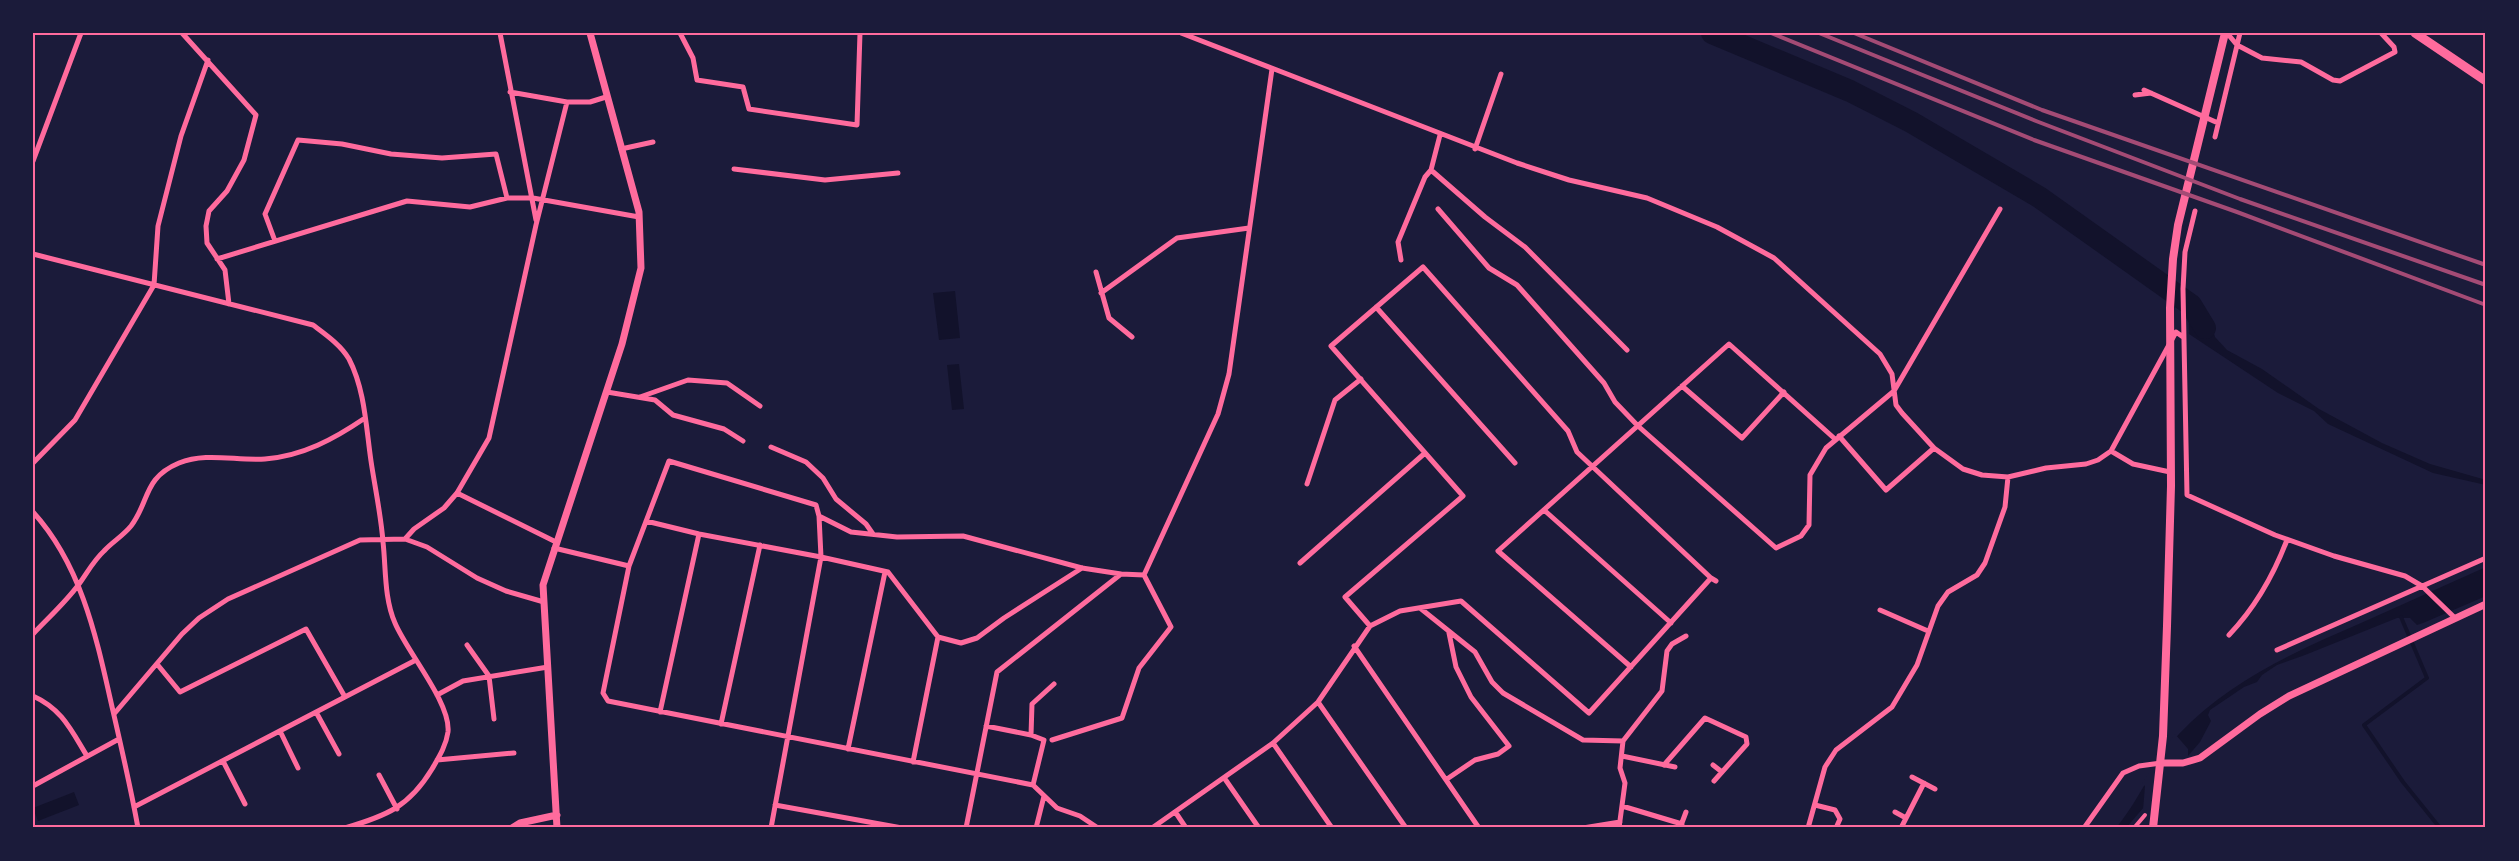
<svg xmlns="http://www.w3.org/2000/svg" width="2519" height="861" viewBox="0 0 2519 861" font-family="Raleway,sans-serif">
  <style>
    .water { fill: #12122b }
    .pier { fill: #1b1b3a }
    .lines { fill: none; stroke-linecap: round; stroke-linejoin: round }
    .stream { stroke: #12122b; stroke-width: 4 }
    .river { stroke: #12122b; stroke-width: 22 }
    .pedestrian { stroke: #ff6b9d; stroke-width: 4 }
    .minor { stroke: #ff6b9d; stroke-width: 5 }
    .tertiary { stroke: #ff6b9d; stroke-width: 7 }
    .secondary { stroke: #ff6b9d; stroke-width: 8 }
    .trunk { stroke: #ff6b9d; stroke-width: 9 }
    .rail { stroke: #a44b75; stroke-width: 4 }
    .neatline { fill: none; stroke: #ff6b9d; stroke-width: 2 }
  </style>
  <rect width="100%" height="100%" fill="#1b1b3a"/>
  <path class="water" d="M 955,291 L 960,338 L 939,340 L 933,293 Z
    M 2188,298 L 2209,314 L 2215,337 L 2227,350 L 2262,369 L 2319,409 L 2382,443 L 2430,464 L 2486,480 L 2486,485 L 2433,473 L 2328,424 L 2314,411 L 2278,393 L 2189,334 Z
    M 959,364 L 964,409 L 952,410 L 947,365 Z
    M 2486,567 L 2486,596 L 2423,623 L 2417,625 L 2410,618 L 2397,618 L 2305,655 L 2277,665 L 2262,675 L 2257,682 L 2244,687 L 2210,710 L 2208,715 L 2211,721 L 2200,742 L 2126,828 L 2116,828 C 2140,799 2154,762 2179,734 C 2229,681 2296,651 2361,623 C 2403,604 2444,586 2486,567 Z
    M 74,792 L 79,805 L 38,821 L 33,808 Z"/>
  <path class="pier" d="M 2175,734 L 2188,749 L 2188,760 L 2143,810 L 2145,786 L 2142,783 Z"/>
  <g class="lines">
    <path class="stream" d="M 2401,617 L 2427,678 L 2364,725 L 2403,782 L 2440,828"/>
    <path class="river" d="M 1712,33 L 1850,91 L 1911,122 L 2039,197 L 2191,305 L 2205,328"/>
    <path class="pedestrian" d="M 2134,828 L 2145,815"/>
    <path class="minor" d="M 182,33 L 256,115 L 244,160 L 227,191 L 209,211 L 206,226 L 207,243 L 225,270 L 229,304
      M 500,33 L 536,220
      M 680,33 L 693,58 L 697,80 L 743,87 L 749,109 L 857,125 L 860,33
      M 1181,33 L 1517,163 L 1569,180 L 1647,198 L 1717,227 L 1774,258 L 1880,354 L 1892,374 L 1896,405 L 1902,413 L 1934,448 L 1963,469 L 1982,475 L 2008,477 L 2046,468 L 2086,464 L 2098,460 L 2111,451 L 2176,332 L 2183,337
      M 2227,33 L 2237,45 L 2262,58 L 2301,62 L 2333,80 L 2340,81 L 2395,52 L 2394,47 L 2381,33
      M 2144,90 L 2218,123
      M 510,92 L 567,102
      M 2135,95 L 2151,93
      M 1440,135 L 1431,170 L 1485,217 L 1525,247 L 1627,350
      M 2215,137 L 2240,33
      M 621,149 L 653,142
      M 1475,149 L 1501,74
      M 33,161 L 81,33
      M 734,169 L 825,180 L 898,173
      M 1438,209 L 1489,268 L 1517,285 L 1604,383 L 1615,402 L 1638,426 L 1776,548 L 1801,536 L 1809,525 L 1810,475 L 1826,448 L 1894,391 L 2000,209
      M 2195,211 L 2185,252 L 2183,289 L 2187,495 L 2275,535 L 2334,556 L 2405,576 L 2422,586 L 2455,618
      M 275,241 L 265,214 L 298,140 L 342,144 L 391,154 L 442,158 L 496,154 L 507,198
      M 33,254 L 313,325 C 325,334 341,345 349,359 C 365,390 366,427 371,461 C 375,488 381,515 383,542 C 386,568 384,598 395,623 C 407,652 451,703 448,732 C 446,746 439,757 432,769 C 409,807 386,816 345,828
      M 217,259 L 407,201 L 470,207 L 507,198 L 533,198 L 639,217
      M 1401,260 L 1398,242 L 1425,177 L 1431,170
      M 1096,272 L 1109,318 L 1132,337
      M 1101,293 L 1177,238 L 1249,228
      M 1376,307 L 1515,463
      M 1682,386 L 1742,438 L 1784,392
      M 607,392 L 655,400 L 673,415 L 724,429 L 743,441
      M 640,397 L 688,380 L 727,383 L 760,406
      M 1839,436 L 1886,490 L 1934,448
      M 771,447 L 806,462 L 823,478 L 836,499 L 866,524 L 873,534
      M 2111,451 L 2133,464 L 2170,472
      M 33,463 L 75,420 L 154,285 L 158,226 L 181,136 L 208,60
      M 1307,484 L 1335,400 L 1361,379
      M 457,493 L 556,542
      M 1544,510 L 1671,623
      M 33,512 C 83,567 97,641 113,711 C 122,750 131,789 138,828
      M 646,521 L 699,534 L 821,557 L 888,572 L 938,637 L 961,643 L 977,638 L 1004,618 L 1082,568
      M 405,539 L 427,547 L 477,578 L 506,591 L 544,602
      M 554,548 L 629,566 L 603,693 L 608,701 L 1033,785 L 1057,808 L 1080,816 L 1098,828
      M 1300,563 L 1425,453
      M 629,566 L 669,461 L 816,505 L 819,516
      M 1420,608 L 1475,652 L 1492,682 L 1503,693 L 1583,740 L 1623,741
      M 1880,610 L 1928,631
      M 1370,626 L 1345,597 L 1463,496 L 1331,346 L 1423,267 L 1568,431 L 1577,452 L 1711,578
      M 33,634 C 48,618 66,602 79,584 C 87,573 94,560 104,551 C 112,542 123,536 131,526 C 150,501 143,478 179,463 C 206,452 236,461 265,459 C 303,456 334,439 365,418
      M 2229,635 C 2254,609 2274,574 2287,540
      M 467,645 L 489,676 L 494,719
      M 1354,646 L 1479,828
      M 2277,650 L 2486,558
      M 157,664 L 180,692 L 306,629 L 345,697
      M 1631,667 L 1498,551 L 1729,344 L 1835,439
      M 437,695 L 463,681 L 548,667
      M 33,696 C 62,709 71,730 87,756
      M 1318,702 L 1406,828
      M 316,712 L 339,754
      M 660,712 L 699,534
      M 114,714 L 182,634 L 199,618 L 228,599 L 360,540 L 405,539 L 414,529 L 444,508 L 457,493 L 489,438 L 536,225 L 567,102 L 590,102 L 606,97
      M 721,724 L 760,545
      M 986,726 L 1031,735 L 1044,740 L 1033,785
      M 280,731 L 298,768
      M 1031,735 L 1032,704 L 1054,684
      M 1052,740 L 1122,718 L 1139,668 L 1171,627 L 1144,575
      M 1273,743 L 1332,828
      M 848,749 L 885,572
      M 1622,756 L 1675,767
      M 437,760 L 514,753
      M 223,761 L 245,804
      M 913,762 L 938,637
      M 1664,765 L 1705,718 L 1746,737 L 1747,744 L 1714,781
      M 1713,765 L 1722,772
      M 379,775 L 397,809
      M 1912,777 L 1935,789
      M 1225,779 L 1259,828
      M 1447,779 L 1475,760 L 1498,754 L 1509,746 L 1471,697 L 1456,667 L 1449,633
      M 33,786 L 119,739
      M 775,805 L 902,828
      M 1815,805 L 1835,810 L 1840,819 L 1836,828
      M 1622,806 L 1682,824
      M 134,807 L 414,661
      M 1895,812 L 1906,818
      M 1176,813 L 1186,828
      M 771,828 L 821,557 L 819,516 L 851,532 L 897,537 L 963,536 L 1082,568 L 1121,574
      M 966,828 L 997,672 L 1121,574 L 1144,575 L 1218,414 L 1229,374 L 1272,69
      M 1036,828 L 1044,796
      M 1152,828 L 1273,743 L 1318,702 L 1370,626 L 1400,611 L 1461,601 L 1589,713 L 1711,578 L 1716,581
      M 1583,828 L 1620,822
      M 1619,828 L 1625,783 L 1620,768 L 1623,741 L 1662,691 L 1667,651 L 1672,644 L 1686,636
      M 1680,828 L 1686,812
      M 1808,828 L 1825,767 L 1836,750 L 1892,707 L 1917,665 L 1938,606 L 1948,592 L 1977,575 L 1985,563 L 2005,507 L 2008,477
      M 1901,828 L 1924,783
      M 2084,828 L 2123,773 L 2139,766 L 2161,763"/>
    <path class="tertiary" d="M 2161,763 L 2183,763 L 2200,758 L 2260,714 L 2289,696 L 2486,604
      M 512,828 L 520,823 L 557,815
      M 557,828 L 543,585 L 622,344 L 641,268 L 639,212 L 590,33"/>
    <path class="secondary" d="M 2153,828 L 2163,736 L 2167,626 L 2171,486 L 2170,308 L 2173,259 L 2178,225 L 2225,33"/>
    <path class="trunk" d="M 2415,33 L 2486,81"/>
    <path class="rail" d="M 1771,33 L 2034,140 L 2237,212 L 2486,305
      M 1819,33 L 2036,121 L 2240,199 L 2486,285
      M 1854,33 L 2042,110 L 2486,265"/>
  </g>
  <rect width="2519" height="861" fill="none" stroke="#1b1b3a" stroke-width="69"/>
  <rect x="34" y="34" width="2450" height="792" class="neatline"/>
</svg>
